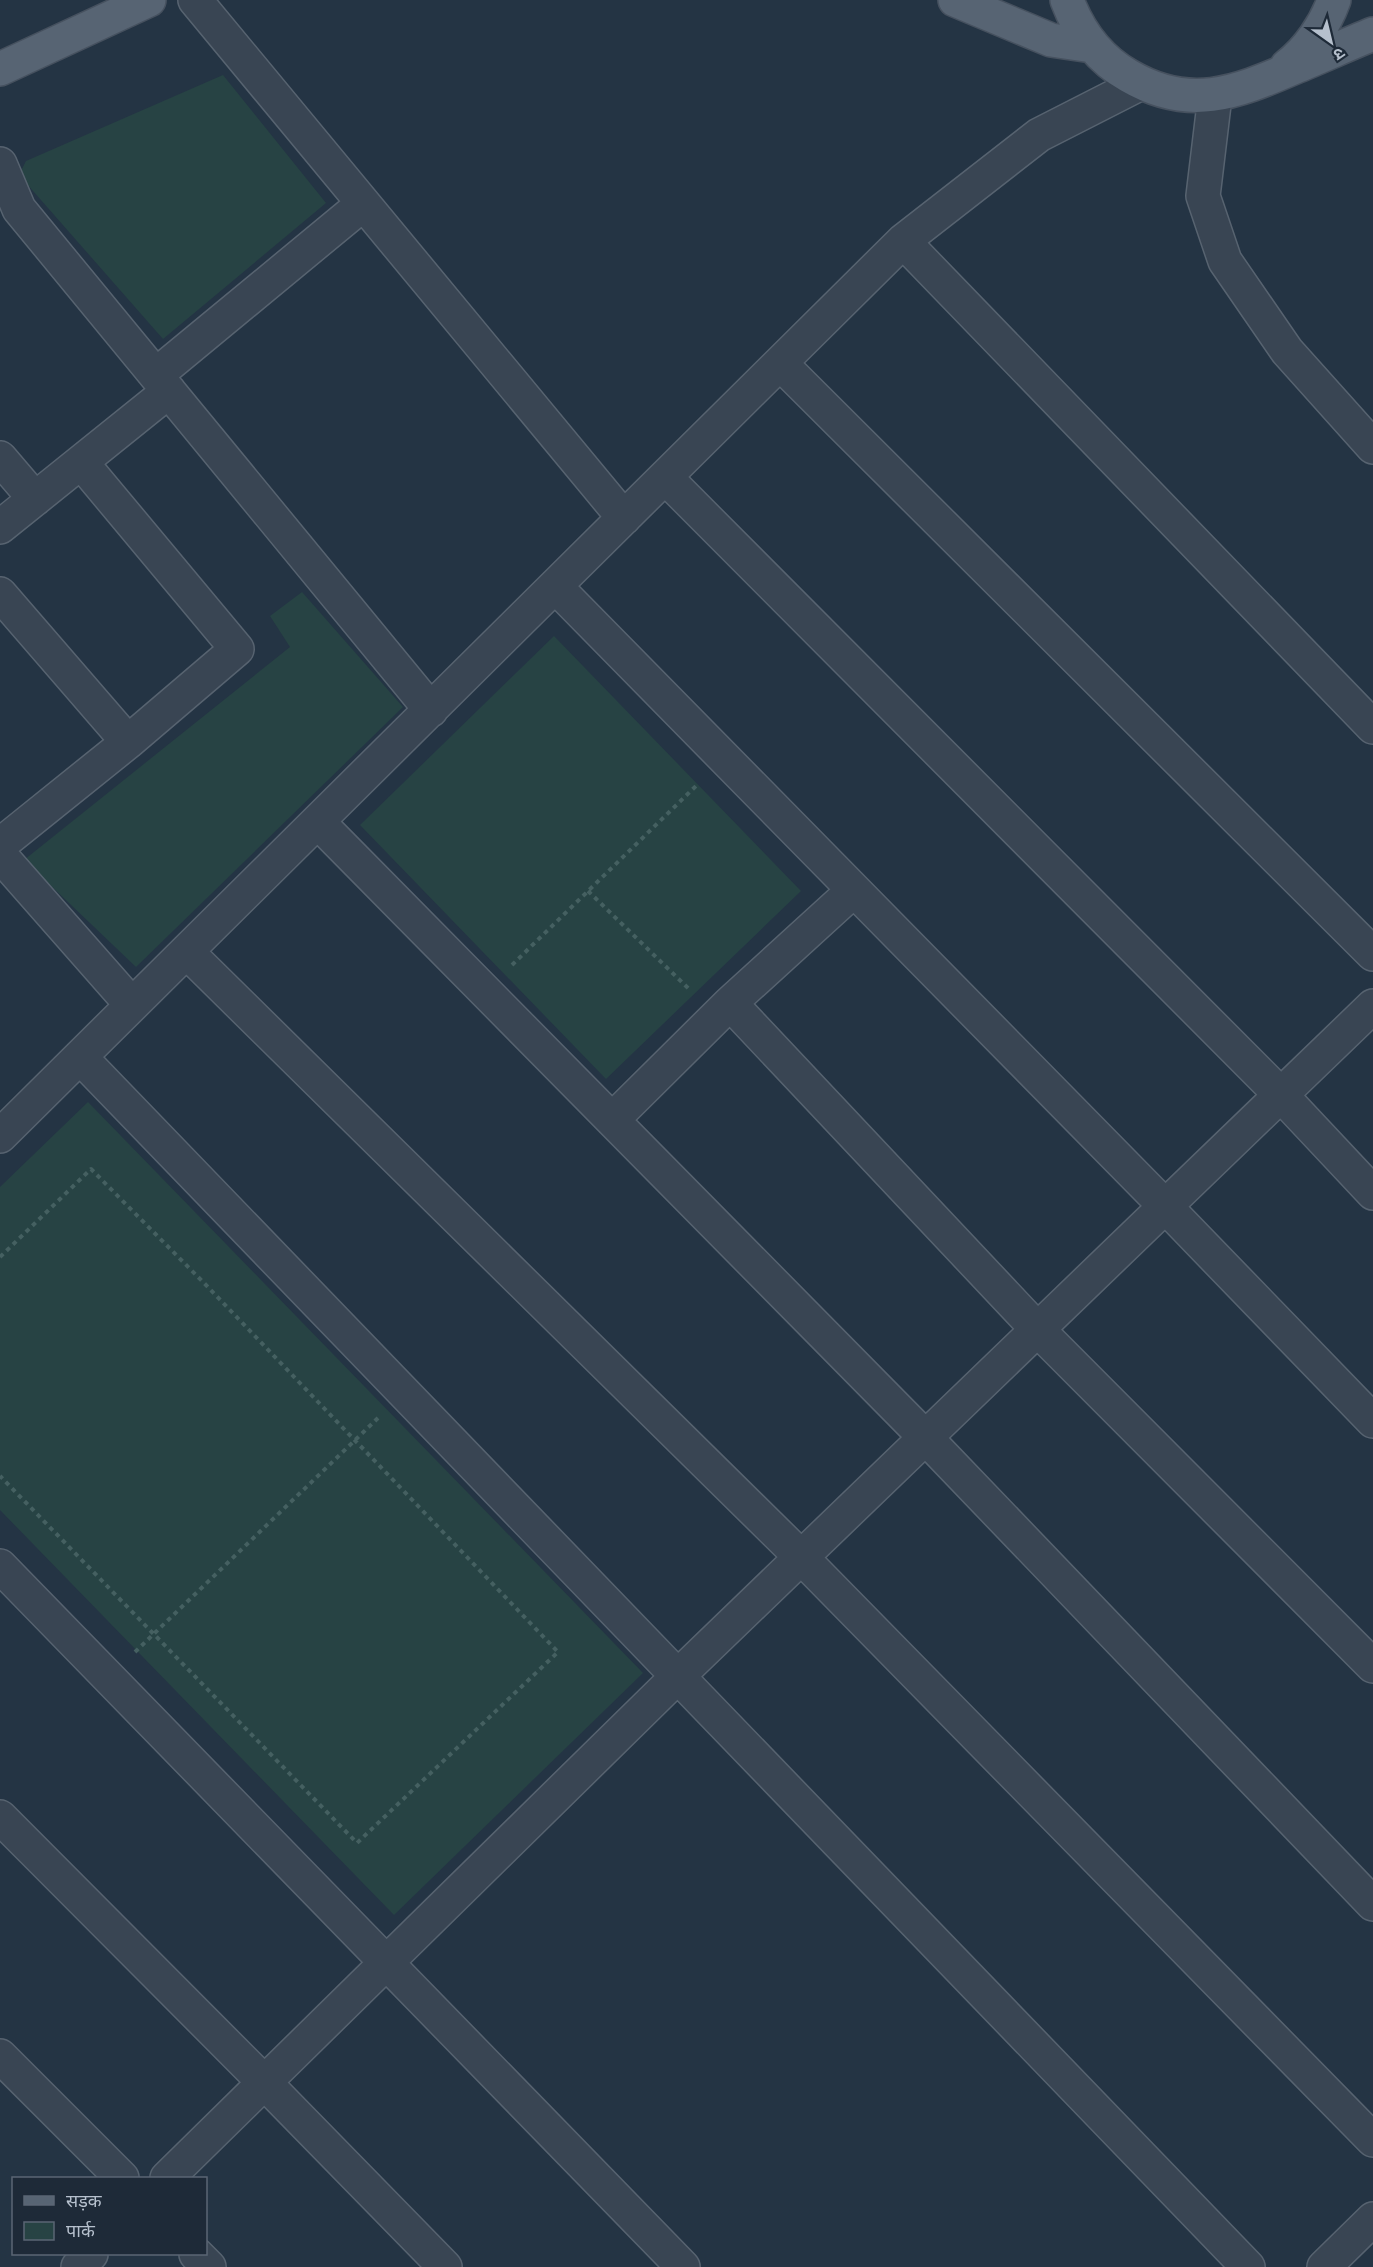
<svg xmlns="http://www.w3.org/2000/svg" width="1373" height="2267" viewBox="0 0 1373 2267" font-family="'IBM Plex Sans','Noto Sans Devanagari',sans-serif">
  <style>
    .green { fill: #274344 }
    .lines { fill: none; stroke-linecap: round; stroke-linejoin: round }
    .minor-casing { stroke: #576370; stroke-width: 36 }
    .major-casing { stroke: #46515f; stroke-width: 36 }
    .path { stroke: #456061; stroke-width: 4; stroke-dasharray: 4.5 4.5; stroke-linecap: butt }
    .minor { stroke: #394553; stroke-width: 33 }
    .major { stroke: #576473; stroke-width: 33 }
  </style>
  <rect width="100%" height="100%" fill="#243444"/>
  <path class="green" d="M 223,75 L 326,203 L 163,339 L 19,175 L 26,161 Z
    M 302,592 L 403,707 L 136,967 L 24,860 L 290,647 L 270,616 Z
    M 554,636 L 801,891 L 606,1079 L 360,825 Z
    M 88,1102 L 643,1673 L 394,1915 L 0,1510 L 0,1187 Z"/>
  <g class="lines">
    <g class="minor-casing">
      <path id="minor" d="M 195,0 L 624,518
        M 1215,96 L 1203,196 L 1225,261 L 1287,351 L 1373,447
        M 0,164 L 19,209 L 431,710
        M 903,241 L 1373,727
        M 780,363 L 1373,954
        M 156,375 L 363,204
        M 0,458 L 35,499
        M 665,477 L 1281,1095 L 1373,1193
        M 0,527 L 169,391
        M 555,586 L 1165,1206 L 1373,1421
        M 0,594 L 128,742
        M 318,822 L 925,1437 L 1373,1904
        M 0,845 L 128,742 L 237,649 L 81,462
        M 0,855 L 132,1005
        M 187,952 L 801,1557 L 1373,2140
        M 730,1003 L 854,890
        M 80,1057 L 1248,2267
        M 612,1120 L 730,1003 L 1038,1330 L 1373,1666
        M 0,1136 L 903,241 L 1039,135 L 1141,83
        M 0,1566 L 683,2267
        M 0,1817 L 264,2082 L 445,2267
        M 0,2056 L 122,2178
        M 167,2178 L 678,1676 L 1373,1006
        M 196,2254 L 209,2267
        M 78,2267 L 91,2254
        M 1324,2267 L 1373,2219"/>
    </g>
    <g class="major-casing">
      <path id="major" d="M 955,0 L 1051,40 L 1092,46
        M 1067,0 C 1079,32 1099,59 1129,76 C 1189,111 1235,93 1293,68 C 1320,57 1346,45 1373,34
        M 1287,66 C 1308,50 1325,25 1334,0
        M 0,69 L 149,0"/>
    </g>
    <path class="path" d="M 588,891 L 691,991
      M 512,965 L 698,784
      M 0,1257 L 91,1169 L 205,1284 L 558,1652 L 357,1843 L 0,1476
      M 135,1652 L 378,1418"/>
    <use href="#minor" class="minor"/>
    <use href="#major" class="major"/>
  </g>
  <rect x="12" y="2177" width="195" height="78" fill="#1e2a38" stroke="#5b6674" stroke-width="1.5"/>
  <rect x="24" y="2196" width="30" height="9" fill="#576473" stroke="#5b6674" stroke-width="1.5"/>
  <text x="66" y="2207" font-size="18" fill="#b6c0cd">सड़क</text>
  <rect x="24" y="2222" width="30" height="18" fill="#274344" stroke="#5b6674" stroke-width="1.5"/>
  <text x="66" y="2237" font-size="18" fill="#b6c0cd">पार्क</text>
  <g transform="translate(1331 42) rotate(146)" stroke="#1e2a38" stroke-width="4.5" paint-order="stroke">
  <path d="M0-4.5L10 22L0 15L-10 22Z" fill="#b6c0cd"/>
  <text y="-9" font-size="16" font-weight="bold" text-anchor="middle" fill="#b6c0cd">उ</text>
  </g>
</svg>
